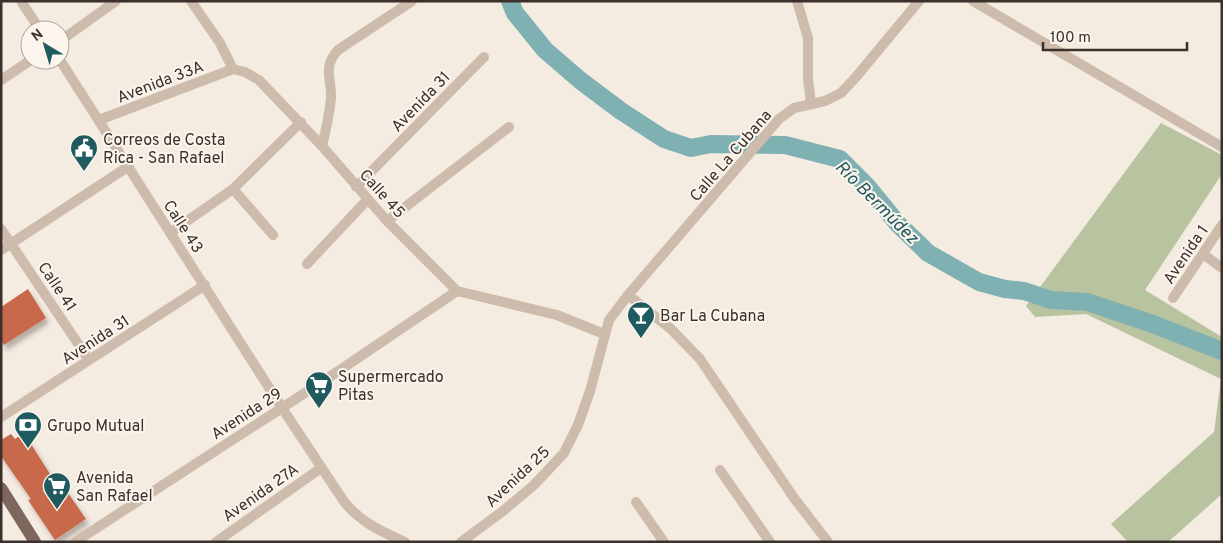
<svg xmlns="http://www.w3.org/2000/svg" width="1223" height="543" viewBox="0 0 1223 543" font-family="Overpass,sans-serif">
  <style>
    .green { fill: #b8c4a0 }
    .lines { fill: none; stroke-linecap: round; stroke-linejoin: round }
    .river { stroke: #7fb0b2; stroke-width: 18 }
    .building { fill: #c8694b; filter: url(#shadow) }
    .minor { stroke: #cdbbac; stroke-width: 10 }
    .major { stroke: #7d675c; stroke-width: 12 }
    .labels { text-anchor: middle; stroke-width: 4; stroke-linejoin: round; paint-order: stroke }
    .street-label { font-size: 16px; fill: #3b302b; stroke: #fbf5ee }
    .poi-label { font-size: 16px; fill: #3b302b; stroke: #fbf5ee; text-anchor: start }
    .water-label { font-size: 18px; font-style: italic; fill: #1f5a5e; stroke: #fbf5ee }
  </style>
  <defs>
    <filter id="shadow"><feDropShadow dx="3" dy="5" stdDeviation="2.5" flood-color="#0004"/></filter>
  </defs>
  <rect width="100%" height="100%" fill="#f4ebe1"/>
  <path class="green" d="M 1161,123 L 1222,155 L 1222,174 L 1145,290 L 1222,337 L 1222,494 L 1168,542 L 1128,542 L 1111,524 L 1214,432 L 1221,379 L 1086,314 L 1035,317 L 1026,306 Z"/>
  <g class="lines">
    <path class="river" d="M 510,1 L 515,13 L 545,50 L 581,81 L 621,111 L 664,139 L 691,148 L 711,144 L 785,145 L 840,159 L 866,185 L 898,224 L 928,253 L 979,282 L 1005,289 L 1024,291 L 1051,300 L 1087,302 L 1150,323 L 1222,351"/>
  </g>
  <path class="building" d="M 28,289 L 46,318 L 4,345 L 1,341 L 1,307 Z
    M 24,433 L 55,482 L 59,480 L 86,519 L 55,540 L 28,500 L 31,499 L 1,456 L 1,440 L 11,434 L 15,439 Z"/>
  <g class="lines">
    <path class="minor" d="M 21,1 L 40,30
      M 191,1 L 220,43 L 233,69 L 245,72 L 259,80 L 322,146 L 387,221 L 457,291 L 557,315 L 604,334
      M 797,1 L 808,38 L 808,79 L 811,103
      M 973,1 L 1222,147
      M 60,41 L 116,1
      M 60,60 L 282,408 L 343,500 C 358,521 382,532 405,542
      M 1,80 L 31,60
      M 99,120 L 233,69
      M 322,146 C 326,130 329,115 331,99 C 332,78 322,68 338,50 L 412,1
      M 356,187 L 484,57
      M 233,189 L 273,235
      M 387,221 L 509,127
      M 1,229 L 89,360
      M 170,233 L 233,189 L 301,122
      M 1,250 L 129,166
      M 1203,254 L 1222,268
      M 307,264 L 368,199
      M 628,295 L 671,329 L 700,359 L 794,498 L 828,542
      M 1173,298 L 1222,225
      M 1,417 L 205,285
      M 720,470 L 770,542
      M 636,502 L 664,542
      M 75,542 L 331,376 L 457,291
      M 216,542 L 321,468
      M 461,542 L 503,511 L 534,485 L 564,453 L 578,425 L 590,391 L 609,320 L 628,295 L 779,119 L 794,108 L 825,101 L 841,93 L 856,77 L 919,1"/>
    <path class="major" d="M 1,488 L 35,542"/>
  </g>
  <defs>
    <g id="civic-pin" transform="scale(1.4375)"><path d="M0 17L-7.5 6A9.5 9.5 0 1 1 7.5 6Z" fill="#1f5a5e" stroke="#fbf5ee"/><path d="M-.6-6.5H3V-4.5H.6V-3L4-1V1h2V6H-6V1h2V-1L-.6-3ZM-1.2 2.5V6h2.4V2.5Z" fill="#fff"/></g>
    <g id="bar-pin" transform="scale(1.4375)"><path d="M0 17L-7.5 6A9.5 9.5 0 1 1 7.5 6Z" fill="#1f5a5e" stroke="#fbf5ee"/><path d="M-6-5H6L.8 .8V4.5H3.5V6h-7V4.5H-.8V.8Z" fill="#fff"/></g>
    <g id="supermarket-pin" transform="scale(1.4375)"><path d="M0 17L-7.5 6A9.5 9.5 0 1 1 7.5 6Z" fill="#1f5a5e" stroke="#fbf5ee"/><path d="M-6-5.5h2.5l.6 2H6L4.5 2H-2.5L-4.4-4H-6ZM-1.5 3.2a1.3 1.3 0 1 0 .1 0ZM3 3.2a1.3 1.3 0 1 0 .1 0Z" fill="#fff"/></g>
    <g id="bank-pin" transform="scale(1.4375)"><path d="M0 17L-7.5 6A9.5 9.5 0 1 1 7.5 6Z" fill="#1f5a5e" stroke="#fbf5ee"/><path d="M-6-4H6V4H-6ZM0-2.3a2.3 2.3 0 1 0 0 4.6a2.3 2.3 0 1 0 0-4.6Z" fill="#fff"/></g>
  </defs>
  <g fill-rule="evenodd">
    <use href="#civic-pin" x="84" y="148"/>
    <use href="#bar-pin" x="641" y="315"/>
    <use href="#supermarket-pin" x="319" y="385"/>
    <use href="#bank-pin" x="28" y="425"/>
    <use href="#supermarket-pin" x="57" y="486"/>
  </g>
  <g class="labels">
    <g class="street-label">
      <text transform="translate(160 81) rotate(-21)" y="6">Avenida 33A</text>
      <text transform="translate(420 101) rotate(-46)" y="6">Avenida 31</text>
      <text transform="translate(730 155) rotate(-49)" y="6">Calle La Cubana</text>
      <text transform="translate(383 193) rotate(48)" y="6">Calle 45</text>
      <text transform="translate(184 226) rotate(57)" y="6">Calle 43</text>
      <text transform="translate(1185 254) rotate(-56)" y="6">Avenida 1</text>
      <text transform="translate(58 286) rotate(56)" y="6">Calle 41</text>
      <text transform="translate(95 339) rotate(-33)" y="6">Avenida 31</text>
      <text transform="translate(246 413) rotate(-33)" y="6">Avenida 29</text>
      <text transform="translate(517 476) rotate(-43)" y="6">Avenida 25</text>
      <text transform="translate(260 492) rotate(-35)" y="6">Avenida 27A</text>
    </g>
    <g class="poi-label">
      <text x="103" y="145">Correos de Costa<tspan x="103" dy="18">Rica - San Rafael</tspan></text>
      <text x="660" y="321">Bar La Cubana</text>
      <text x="338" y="382">Supermercado<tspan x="338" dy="18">Pitas</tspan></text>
      <text x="47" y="431">Grupo Mutual</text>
      <text x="76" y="483">Avenida<tspan x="76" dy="18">San Rafael</tspan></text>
    </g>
    <g class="water-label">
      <text transform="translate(877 202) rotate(45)" y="6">Río Bermúdez</text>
    </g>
  </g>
  <rect width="1223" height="543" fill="none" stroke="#3b302b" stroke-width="5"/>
  <g transform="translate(45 45) rotate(322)"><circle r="24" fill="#fbf5ee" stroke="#aea6a0"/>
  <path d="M0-4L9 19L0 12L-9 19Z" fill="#1f5a5e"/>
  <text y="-8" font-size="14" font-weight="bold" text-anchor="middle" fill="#3b302b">N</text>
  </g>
  <path d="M1043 42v8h144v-8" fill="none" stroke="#3b302b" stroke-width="2.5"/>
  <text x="1050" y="42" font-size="15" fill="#3b302b" stroke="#fbf5ee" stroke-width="4" paint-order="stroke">100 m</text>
</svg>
